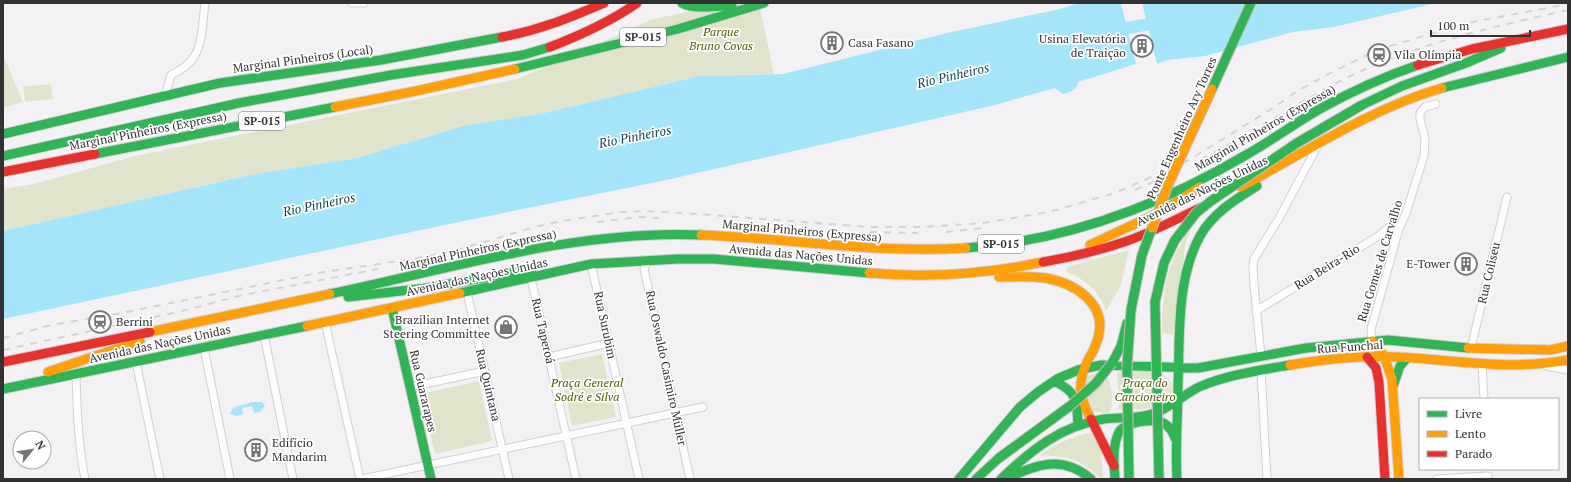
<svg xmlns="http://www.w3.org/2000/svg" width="1571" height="482" viewBox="0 0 1571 482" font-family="'PT Serif',serif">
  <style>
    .green { fill: #e1e4cc }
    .water { fill: #a5e5fa }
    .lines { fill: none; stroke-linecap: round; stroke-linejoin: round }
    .river { stroke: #a5e5fa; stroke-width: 12 }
    .street-casing { stroke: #d1cfd2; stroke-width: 9 }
    .fast-casing { stroke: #d1cfd2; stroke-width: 11 }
    .slow-casing { stroke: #d1cfd2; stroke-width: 11 }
    .jam-casing { stroke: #d1cfd2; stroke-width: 11 }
    .street { stroke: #fdfdfe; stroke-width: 7 }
    .fast { stroke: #30b455; stroke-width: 9 }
    .slow { stroke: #ff9f0a; stroke-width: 9 }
    .jam { stroke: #e5322d; stroke-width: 9 }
    .rail { stroke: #d4d3d4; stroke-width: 2; stroke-dasharray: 7 7; stroke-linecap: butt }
    .fast-bridge-casing { stroke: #c7bcba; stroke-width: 11; stroke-linecap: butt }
    .slow-bridge-casing { stroke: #c7bcba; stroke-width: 11; stroke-linecap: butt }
    .fast-bridge { stroke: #30b455; stroke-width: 9 }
    .slow-bridge { stroke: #ff9f0a; stroke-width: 9 }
    .labels { text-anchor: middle; stroke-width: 3.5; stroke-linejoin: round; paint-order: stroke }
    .shield { fill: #fff; stroke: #716f71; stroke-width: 1 }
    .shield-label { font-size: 11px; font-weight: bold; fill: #343134 }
    .park-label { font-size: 12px; font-style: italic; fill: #505a02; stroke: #fff }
    .poi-label { font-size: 12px; fill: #343134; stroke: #fff; text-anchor: start }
    .street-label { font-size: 12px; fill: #343134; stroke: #fff }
    .water-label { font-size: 13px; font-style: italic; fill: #18424e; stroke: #fff }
  </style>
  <rect width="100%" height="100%" fill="#f4f1f5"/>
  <path class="green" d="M 712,3 L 759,3 L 774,74 L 699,76 L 540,114 L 466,125 L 357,158 L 250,175 L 3,231 L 3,189 L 34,184 L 135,156 L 517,79 L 577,54 L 650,20 L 700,9 Z
    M 3,55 L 23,102 L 3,108 Z
    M 51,84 L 53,99 L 25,102 L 23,87 Z
    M 1191,228 L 1185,246 L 1175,335 L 1162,333 C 1162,292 1166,262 1191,228 Z
    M 1129,250 L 1121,285 L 1106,311 C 1099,292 1086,279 1067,272 L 1066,267 Z
    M 602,354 L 616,417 L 572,426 L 559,363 Z
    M 1098,372 C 1102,373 1106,374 1108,379 C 1112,386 1114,406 1109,413 L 1094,412 L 1089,408 L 1086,376 Z
    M 1117,372 C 1131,372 1166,367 1171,383 C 1172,386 1172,392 1172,395 C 1156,412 1140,409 1119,410 Z
    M 479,381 L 492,441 L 435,454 L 421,394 Z
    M 1100,431 L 1103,479 C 1098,477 1093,471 1088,468 C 1074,457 1056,455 1039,456 C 1058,442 1077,434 1100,431 Z"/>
  <path class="water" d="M 1079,3 L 1121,3 L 1136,64 L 1078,82 C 1077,90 1071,92 1063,94 L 1055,88 L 995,105 L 662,181 L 454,223 L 3,319 L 3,231 L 250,175 L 357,158 L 466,125 L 540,114 L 699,76 L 783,74 L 947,33 L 1060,9 Z
    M 1142,3 L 1436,3 L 1334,27 L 1293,32 L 1205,56 L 1167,60 L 1157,64 Z
    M 253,402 L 262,402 L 265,406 L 260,412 L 254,413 L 252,406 L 242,408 L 243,414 L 236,416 L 230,414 L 232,409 L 238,406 Z"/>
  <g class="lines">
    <path class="river" d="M 1112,33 L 1127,28 L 1162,22"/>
    <g class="street-casing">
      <path id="street" d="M 352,3 L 364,3
        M 165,96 L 171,75 C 176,72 183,69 187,65 C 204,51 202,23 205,3
        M 650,260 L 646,264 L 644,269 L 690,479
        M 591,264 L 639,479
        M 531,278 L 576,479
        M 467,292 L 509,479
        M 1256,311 L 1380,235 L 1388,228 L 1399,229
        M 325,322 L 360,479
        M 264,335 L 293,479
        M 1372,341 L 1371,329 L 1379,301 L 1399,229 L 1406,213 L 1424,156 L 1425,139 L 1420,119 L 1420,113 L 1425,107 L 1436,104
        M 204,348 L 230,479
        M 1471,348 L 1507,197
        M 1261,356 L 1254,284 L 1253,267 L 1254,259 L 1278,220 L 1317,147
        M 549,357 L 609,343
        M 136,362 L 160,479
        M 1482,365 L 1484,399
        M 1546,366 L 1568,370
        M 1261,370 L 1267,479
        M 76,374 C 77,410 78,444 85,479
        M 410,387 L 485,371
        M 362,479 L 703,407
        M 1437,479 L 1488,476"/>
    </g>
    <g class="fast-casing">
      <path id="fast" d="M 682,3 C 692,10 720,6 732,5
        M 515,69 L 678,29 L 764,3
        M 1442,88 L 1568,57
        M 1362,105 L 1402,86 L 1466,63 L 1501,48
        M 3,134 L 220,83 L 381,60 L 502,37
        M 95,154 L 335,107
        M 3,156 L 239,103 L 391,75 L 523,55 L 550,47
        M 966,248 C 1065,241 1161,205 1246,155 C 1271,141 1294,124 1318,110 C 1350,92 1383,77 1418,65
        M 460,293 L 591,264 L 677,259 L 714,259 L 869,273
        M 330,294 C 450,269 578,229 701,235
        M 348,297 L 427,288 L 532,269
        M 392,308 L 431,479
        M 1112,363 L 1121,346 L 1127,323
        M 1054,381 C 1078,392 1077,402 1078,426
        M 1393,386 L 1400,366 L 1407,358
        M 3,389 L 307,326
        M 959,479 L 1020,407 L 1038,392 L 1057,379 L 1078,370 L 1101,365 L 1198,368 L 1306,348 L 1388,340 L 1468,348
        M 976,479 L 999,458
        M 1001,479 C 1030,451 1062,425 1104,419 C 1120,417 1136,419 1152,414 C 1169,409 1183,395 1199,387 C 1226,375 1261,370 1290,365
        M 1005,479 C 1037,465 1061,454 1091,479
        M 1115,479 C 1114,465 1112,446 1119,432 C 1125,422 1153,418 1163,423 C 1170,426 1173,433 1176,440
        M 1177,479 C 1175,447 1178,416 1178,385 C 1180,336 1176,280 1200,236 C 1213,213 1236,199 1257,186"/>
    </g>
    <g class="slow-casing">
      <path id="slow" d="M 335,107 L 416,91 L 515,69
        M 1241,187 C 1305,152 1372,108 1442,88
        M 701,235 C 789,238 877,254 966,248
        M 1090,245 L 1160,212 L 1200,187
        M 869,273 C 927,278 986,274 1043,262
        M 999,277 C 1014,277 1030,276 1045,278 C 1075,283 1108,304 1098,338 C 1096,345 1093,352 1089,358 C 1077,382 1078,395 1091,419
        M 307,326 L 460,293
        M 150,332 L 330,294
        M 1372,341 L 1384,356 L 1392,379 L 1399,479
        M 1468,348 L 1550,350 L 1568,346
        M 1290,365 C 1326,359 1361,355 1397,357 C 1457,360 1508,371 1568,360
        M 48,372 L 140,341"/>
    </g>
    <g class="jam-casing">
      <path id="jam" d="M 502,37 C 540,30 569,18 604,3
        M 550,47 C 581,35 610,22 637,3
        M 1418,65 L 1472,49 L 1568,29
        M 3,172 L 95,154
        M 1043,262 C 1071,257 1098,251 1124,242 C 1151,233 1176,219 1202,207
        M 1367,357 L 1376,368 L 1379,382 L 1385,479
        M 3,362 L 150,332
        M 1091,419 L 1114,466"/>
    </g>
    <use href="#street" class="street"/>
    <use href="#fast" class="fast"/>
    <use href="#slow" class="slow"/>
    <use href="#jam" class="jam"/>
    <path class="rail" d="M 1201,159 C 1256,132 1306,96 1361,71 C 1427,41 1498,26 1568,10
      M 1135,190 L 1160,179
      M 597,222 L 639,217 L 659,218
      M 870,232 L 918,233
      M 946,232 L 982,228
      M 3,338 L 51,325 L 122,313 L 318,273 L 425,257 L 460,249 L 535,227 L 562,221 L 621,212 L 644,211 L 698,214 L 869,227 L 923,227 L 983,223 L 1049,212 L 1115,193 L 1189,160 L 1273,108 L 1299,90 L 1334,71 L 1380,49 L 1467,23 L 1568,4
      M 3,350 L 178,312 L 243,295 L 378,269"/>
    <g class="fast-bridge-casing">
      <path id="fast-bridge" d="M 1212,89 L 1251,3
        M 999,458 L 1070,406 L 1096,383 L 1112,363
        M 1129,479 L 1127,367 L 1131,310 L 1142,255 L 1152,228
        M 1159,479 L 1155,302 L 1164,263 L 1175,240 L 1196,213 L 1211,201 L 1297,143 L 1362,105"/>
    </g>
    <g class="slow-bridge-casing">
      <path id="slow-bridge" d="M 1152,228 L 1168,185 L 1212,89"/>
    </g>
    <use href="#fast-bridge" class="fast-bridge"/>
    <use href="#slow-bridge" class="slow-bridge"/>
  </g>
  <defs>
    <g id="building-ring" transform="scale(1.15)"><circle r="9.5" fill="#fff" stroke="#777478" stroke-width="1.5"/><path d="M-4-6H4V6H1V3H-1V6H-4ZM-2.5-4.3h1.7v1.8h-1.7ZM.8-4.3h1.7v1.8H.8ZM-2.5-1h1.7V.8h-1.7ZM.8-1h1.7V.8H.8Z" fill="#777478"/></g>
    <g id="station-ring" transform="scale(1.15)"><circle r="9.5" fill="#fff" stroke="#777478" stroke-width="1.5"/><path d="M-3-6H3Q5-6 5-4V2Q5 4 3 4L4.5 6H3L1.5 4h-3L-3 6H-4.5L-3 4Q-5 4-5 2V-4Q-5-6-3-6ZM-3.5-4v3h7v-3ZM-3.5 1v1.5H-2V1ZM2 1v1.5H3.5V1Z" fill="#777478"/></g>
    <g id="shop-ring" transform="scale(1.15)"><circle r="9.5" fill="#fff" stroke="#777478" stroke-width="1.5"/><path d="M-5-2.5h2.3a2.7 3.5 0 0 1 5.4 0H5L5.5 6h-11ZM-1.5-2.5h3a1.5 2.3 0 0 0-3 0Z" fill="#777478"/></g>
  </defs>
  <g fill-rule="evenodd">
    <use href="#building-ring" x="832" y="43"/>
    <use href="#building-ring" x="1142" y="46"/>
    <use href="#station-ring" x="1379" y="55"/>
    <use href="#building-ring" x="1466" y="264"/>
    <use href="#station-ring" x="100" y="322"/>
    <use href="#shop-ring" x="506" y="327"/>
    <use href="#building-ring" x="256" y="450"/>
  </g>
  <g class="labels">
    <g class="shield">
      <rect x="620" y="28" width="46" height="18" rx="3"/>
      <rect x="239" y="112" width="46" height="18" rx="3"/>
      <rect x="978" y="235" width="46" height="18" rx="3"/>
    </g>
    <g class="shield-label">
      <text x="643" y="41">SP-015</text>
      <text x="262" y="125">SP-015</text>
      <text x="1001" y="248">SP-015</text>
    </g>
    <g class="park-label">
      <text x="721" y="36">Parque<tspan x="721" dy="14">Bruno Covas</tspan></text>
      <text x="587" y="387">Praça General<tspan x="587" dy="14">Sodré e Silva</tspan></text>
      <text x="1145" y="387">Praça do<tspan x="1145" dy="14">Cancioneiro</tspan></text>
    </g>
    <g class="poi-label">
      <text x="1126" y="43" text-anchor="end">Usina Elevatória<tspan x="1126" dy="14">de Traição</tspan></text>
      <text x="848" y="47">Casa Fasano</text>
      <text x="1394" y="59">Vila Olímpia</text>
      <text x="1450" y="268" text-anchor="end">E-Tower</text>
      <text x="490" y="324" text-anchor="end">Brazilian Internet<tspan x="490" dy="14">Steering Committee</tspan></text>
      <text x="116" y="326">Berrini</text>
      <text x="272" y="447">Edifício<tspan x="272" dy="14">Mandarim</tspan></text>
    </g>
    <g class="street-label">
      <text transform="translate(303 59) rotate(-8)" y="4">Marginal Pinheiros (Local)</text>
      <text transform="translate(1182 128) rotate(-66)" y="4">Ponte Engenheiro Ary Torres</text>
      <text transform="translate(1265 128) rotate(-30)" y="4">Marginal Pinheiros (Expressa)</text>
      <text transform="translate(148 131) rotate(-11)" y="4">Marginal Pinheiros (Expressa)</text>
      <text transform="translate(1202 191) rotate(-26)" y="4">Avenida das Nações Unidas</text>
      <text transform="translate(802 231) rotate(5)" y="4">Marginal Pinheiros (Expressa)</text>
      <text transform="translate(478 250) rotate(-12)" y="4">Marginal Pinheiros (Expressa)</text>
      <text transform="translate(801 255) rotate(5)" y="4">Avenida das Nações Unidas</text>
      <text transform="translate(1380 261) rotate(-73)" y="4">Rua Gomes de Carvalho</text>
      <text transform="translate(1327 267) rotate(-32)" y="4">Rua Beira-Rio</text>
      <text transform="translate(1489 273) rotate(-77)" y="4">Rua Coliseu</text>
      <text transform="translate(477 277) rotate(-12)" y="4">Avenida das Nações Unidas</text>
      <text transform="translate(605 325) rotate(78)" y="4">Rua Surubim</text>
      <text transform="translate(543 331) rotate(77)" y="4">Rua Taperoá</text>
      <text transform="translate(160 344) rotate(-12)" y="4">Avenida das Nações Unidas</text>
      <text transform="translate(1350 347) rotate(-4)" y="4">Rua Funchal</text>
      <text transform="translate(666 368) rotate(78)" y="4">Rua Oswaldo Casimiro Müller</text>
      <text transform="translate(488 385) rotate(77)" y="4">Rua Quintana</text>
      <text transform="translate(423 391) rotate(77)" y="4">Rua Guararapes</text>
    </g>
    <g class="water-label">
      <text transform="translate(953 75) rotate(-13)" y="5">Rio Pinheiros</text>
      <text transform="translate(635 136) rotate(-11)" y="5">Rio Pinheiros</text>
      <text transform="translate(319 204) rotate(-12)" y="5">Rio Pinheiros</text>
    </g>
  </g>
  <rect width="1571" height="482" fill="none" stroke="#343134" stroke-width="8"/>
  <rect x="1419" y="398" width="140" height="72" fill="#ffffff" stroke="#aeadae"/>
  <rect x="1427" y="411" width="20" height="6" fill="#30b455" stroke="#aeadae"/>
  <text x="1455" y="418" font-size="12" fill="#343134">Livre</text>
  <rect x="1427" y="431" width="20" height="6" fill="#ff9f0a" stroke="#aeadae"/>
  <text x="1455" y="438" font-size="12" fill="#343134">Lento</text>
  <rect x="1427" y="451" width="20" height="6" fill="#e5322d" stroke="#aeadae"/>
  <text x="1455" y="458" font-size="12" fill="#343134">Parado</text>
  <g transform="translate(32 450) rotate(60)"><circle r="19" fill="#ffffff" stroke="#aeadae"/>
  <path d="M0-3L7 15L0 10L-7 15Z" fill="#777478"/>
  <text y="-6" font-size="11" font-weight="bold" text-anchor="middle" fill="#343134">N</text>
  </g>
  <path d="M1431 30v6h99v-6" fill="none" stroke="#343134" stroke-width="2"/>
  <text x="1437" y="30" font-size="12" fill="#343134" stroke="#ffffff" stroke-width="3" paint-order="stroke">100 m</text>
</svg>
